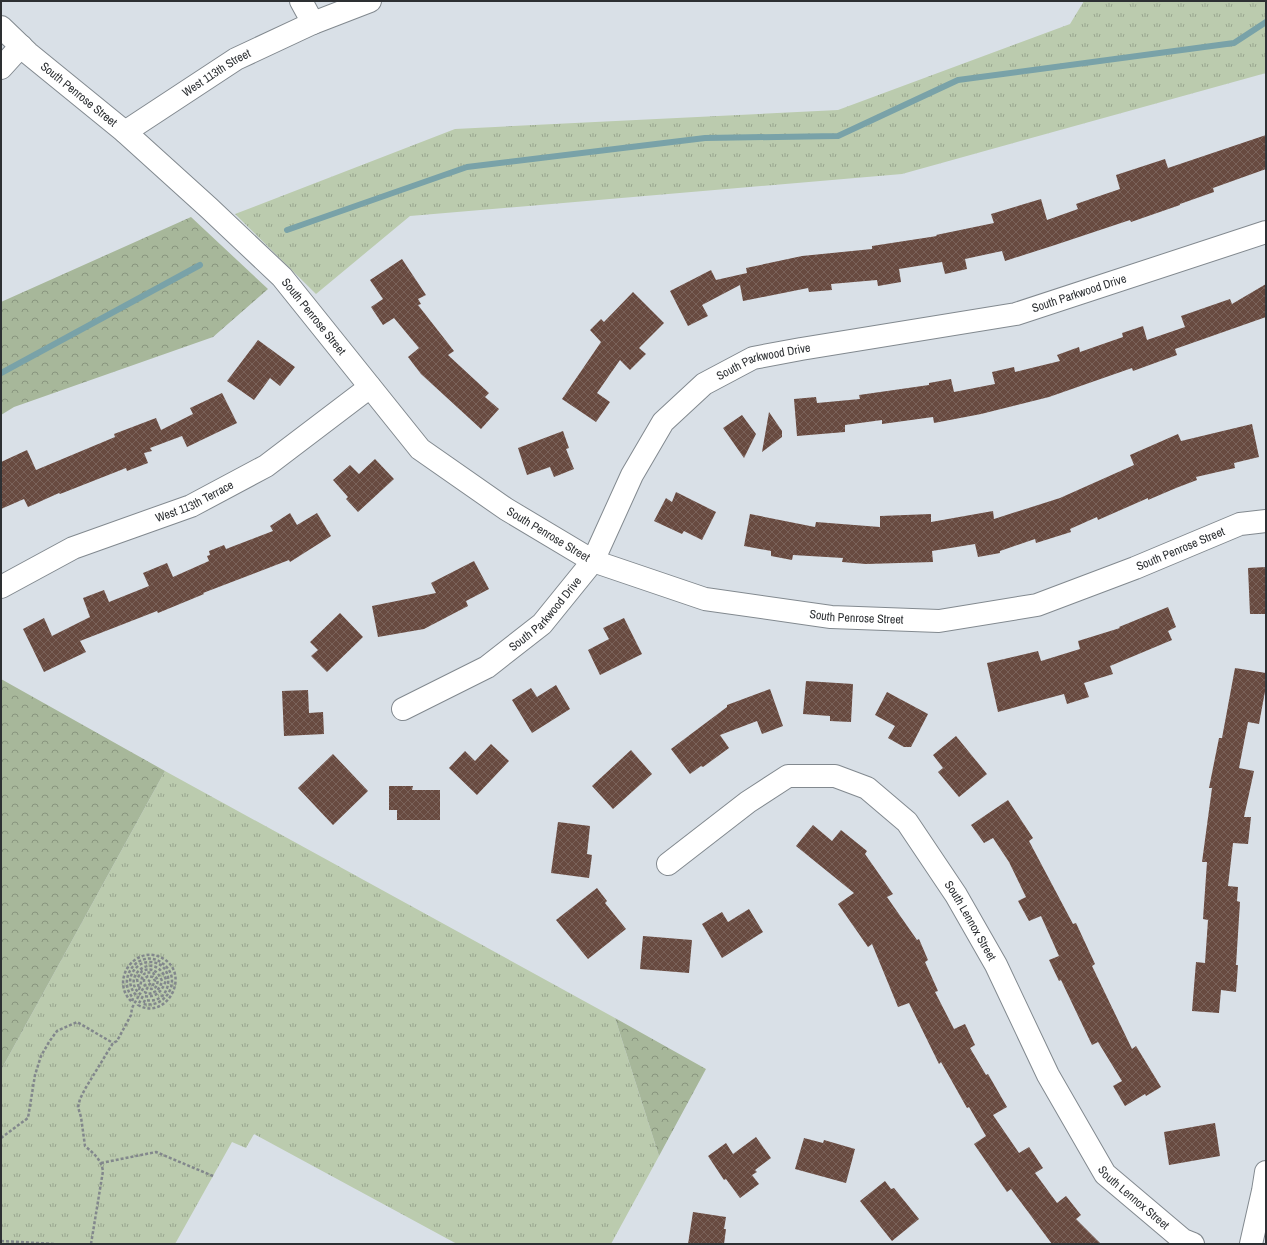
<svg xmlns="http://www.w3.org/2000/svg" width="1267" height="1245" viewBox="0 0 1267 1245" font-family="'Archivo Narrow',sans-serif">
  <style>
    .grass { fill: url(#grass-tufts) }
    .forest { fill: url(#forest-crowns) }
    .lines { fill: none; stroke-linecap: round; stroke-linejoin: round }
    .stream { stroke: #79a2a8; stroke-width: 6 }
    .building { fill: url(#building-cross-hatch) }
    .street-casing { stroke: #82898f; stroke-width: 24 }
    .path { stroke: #82878c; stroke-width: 2.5; stroke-dasharray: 3 2; stroke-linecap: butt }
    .street { stroke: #fff; stroke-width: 22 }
    .labels { text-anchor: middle; stroke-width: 4; stroke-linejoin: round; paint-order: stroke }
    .street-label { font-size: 12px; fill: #2d3033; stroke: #e6edf4 }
  </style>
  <defs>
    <pattern id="grass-tufts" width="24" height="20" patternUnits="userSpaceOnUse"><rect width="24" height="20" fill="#bbcbae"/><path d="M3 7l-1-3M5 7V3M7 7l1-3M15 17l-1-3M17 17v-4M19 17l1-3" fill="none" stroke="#98a58e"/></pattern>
    <pattern id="forest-crowns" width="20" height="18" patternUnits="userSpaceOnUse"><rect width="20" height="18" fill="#a7b79a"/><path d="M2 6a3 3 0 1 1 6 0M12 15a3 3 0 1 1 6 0" fill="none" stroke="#88957e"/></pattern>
    <pattern id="building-cross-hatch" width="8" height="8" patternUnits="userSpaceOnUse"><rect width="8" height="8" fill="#684a40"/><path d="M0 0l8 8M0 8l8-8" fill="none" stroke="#7a625a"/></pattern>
  </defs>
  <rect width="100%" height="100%" fill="#d9e0e7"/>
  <path class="grass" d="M 1084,1 L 1266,1 L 1266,73 L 902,174 L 410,216 L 316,294 L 235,214 L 455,129 L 838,110 L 1070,24 Z
    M 165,771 L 615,1018 L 659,1156 L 611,1244 L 457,1244 L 254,1134 L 246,1148 L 232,1142 L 175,1244 L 1,1244 L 1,1070 Z"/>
  <path class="forest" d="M 191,217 L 268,289 L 213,337 L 14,407 L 1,415 L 1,302 Z
    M 1,679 L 165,771 L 1,1070 Z
    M 615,1018 L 706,1069 L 659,1156 Z"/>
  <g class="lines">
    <path class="stream" d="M 287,230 L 467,167 L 705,138 L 838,136 L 958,80 L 1234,43 L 1266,22
      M 1,373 L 200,265"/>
  </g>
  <path class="building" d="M 1266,135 L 1266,169 L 1213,188 L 1214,192 L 1180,204 L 1180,205 L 1131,222 L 1130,220 L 1055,245 L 1005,261 L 1002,251 L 965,259 L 967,269 L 945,274 L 942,262 L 899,269 L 901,282 L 878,286 L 877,280 L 831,284 L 832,290 L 809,292 L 808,288 L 743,301 L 740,285 L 702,305 L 708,316 L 688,326 L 670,291 L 711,270 L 716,280 L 747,273 L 746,268 L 802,256 L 872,249 L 872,246 L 937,236 L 936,235 L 994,223 L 991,214 L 1041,199 L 1047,220 L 1078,209 L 1076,204 L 1120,189 L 1116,175 L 1165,159 L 1168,168 Z
    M 402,259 L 426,295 L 418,299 L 421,304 L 418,305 L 454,351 L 448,355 L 489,393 L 485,397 L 499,409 L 481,429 L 421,374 L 408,357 L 419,348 L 394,318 L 383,325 L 371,307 L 383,299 L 370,280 Z
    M 1266,284 L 1266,317 L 1175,349 L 1177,355 L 1133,371 L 1132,368 L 1049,397 L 981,414 L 934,423 L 933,417 L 882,424 L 882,420 L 845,425 L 845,432 L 797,436 L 794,399 L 816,397 L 817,403 L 860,399 L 859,395 L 929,385 L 929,383 L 951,379 L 954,392 L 995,384 L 992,372 L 1014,367 L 1015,372 L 1060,361 L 1057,355 L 1079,347 L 1080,352 L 1123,337 L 1122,333 L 1143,326 L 1147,340 L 1185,327 L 1181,316 L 1230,299 L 1232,304 Z
    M 633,292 L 664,323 L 639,348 L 646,354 L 630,370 L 620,360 L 597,393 L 610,402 L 596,422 L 562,399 L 601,342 L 590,330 L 601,319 L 604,322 Z
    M 258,340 L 295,367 L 280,386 L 270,378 L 254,400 L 227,381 Z
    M 222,393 L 237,423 L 187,447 L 182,436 L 150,448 L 152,451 L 144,453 L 148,463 L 127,471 L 126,468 L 60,494 L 59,493 L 28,507 L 24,499 L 1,509 L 1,462 L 27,450 L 36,470 L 115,437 L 114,434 L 156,418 L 161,430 L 193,414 L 190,408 Z
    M 769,412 L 782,431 L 782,437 L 762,452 Z
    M 742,415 L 756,434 L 744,458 L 723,428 Z
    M 1252,424 L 1259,457 L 1234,463 L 1235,468 L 1196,477 L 1197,480 L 1176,488 L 1148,500 L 1148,498 L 1098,520 L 1097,517 L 1070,529 L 1071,532 L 1036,543 L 1035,539 L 1000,551 L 1000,553 L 978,557 L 975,544 L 932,551 L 933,562 L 866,564 L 842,562 L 843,558 L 793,555 L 792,560 L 771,556 L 771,551 L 744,546 L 750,514 L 815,527 L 816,522 L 880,527 L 880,516 L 931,514 L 931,522 L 993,511 L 994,519 L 1060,498 L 1134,465 L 1130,455 L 1178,434 L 1181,441 Z
    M 563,431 L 569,448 L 566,449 L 574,469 L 554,477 L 550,467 L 527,475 L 518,448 Z
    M 375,459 L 394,479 L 358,512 L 346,499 L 348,497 L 333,480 L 350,465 L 359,474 Z
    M 676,492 L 716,512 L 702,540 L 684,531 L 682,534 L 654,521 L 666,498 L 672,502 Z
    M 290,513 L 297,525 L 317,513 L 331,536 L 290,562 L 289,560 L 203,593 L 204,594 L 158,613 L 157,611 L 80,641 L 86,652 L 44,672 L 23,629 L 44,618 L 52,636 L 90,617 L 83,598 L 104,590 L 109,602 L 149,586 L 143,573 L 167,563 L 173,577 L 209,561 L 207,556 L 210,555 L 209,551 L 224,545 L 226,549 L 273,531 L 270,526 Z
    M 474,561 L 489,589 L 466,601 L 468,606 L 424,629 L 378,637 L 372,606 L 436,593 L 431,583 Z
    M 1266,567 L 1266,614 L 1250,614 L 1248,568 Z
    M 1168,607 L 1176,627 L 1168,631 L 1172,640 L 1110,666 L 1113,674 L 1084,683 L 1089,697 L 1067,704 L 1064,694 L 998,712 L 987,663 L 1038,651 L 1041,661 L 1080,649 L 1078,641 L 1120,628 L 1119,627 Z
    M 340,613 L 363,637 L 327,672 L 311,656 L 318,650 L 310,642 Z
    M 624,618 L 642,654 L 600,675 L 588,650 L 609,639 L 603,628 Z
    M 1235,668 L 1266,673 L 1266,686 L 1259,724 L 1248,722 L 1239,768 L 1254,771 L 1244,817 L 1251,817 L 1248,844 L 1233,843 L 1228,886 L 1238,887 L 1237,901 L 1240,902 L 1236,965 L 1238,965 L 1236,992 L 1221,990 L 1219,1013 L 1192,1011 L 1196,962 L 1205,963 L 1208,920 L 1203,919 L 1207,862 L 1202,862 L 1212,788 L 1209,788 L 1219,738 L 1222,738 Z
    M 806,681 L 853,684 L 851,722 L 830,721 L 830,716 L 803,714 Z
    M 556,685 L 570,709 L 532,733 L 512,700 L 531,688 L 537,697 Z
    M 770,689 L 783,726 L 762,734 L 757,721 L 720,735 L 729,748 L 703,767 L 701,766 L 690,774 L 671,749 L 727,707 L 727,705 Z
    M 308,690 L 309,713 L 323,712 L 324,734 L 284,736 L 282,691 Z
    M 887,692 L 928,714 L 911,747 L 904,747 L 888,738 L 895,726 L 875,715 Z
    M 956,736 L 987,774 L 959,797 L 938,772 L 943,768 L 933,755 Z
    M 491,744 L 509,761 L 477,795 L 449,768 L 465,751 L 475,761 Z
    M 631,750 L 652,774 L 613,809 L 592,786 Z
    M 333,754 L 368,791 L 333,825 L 298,788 Z
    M 389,786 L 413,786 L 412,790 L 440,790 L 440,820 L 397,820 L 397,810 L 389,810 Z
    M 1008,800 L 1033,838 L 1029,841 L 1073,924 L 1076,923 L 1095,964 L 1092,966 L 1132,1049 L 1136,1046 L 1161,1087 L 1146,1096 L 1145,1094 L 1125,1106 L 1113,1086 L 1122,1081 L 1098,1042 L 1092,1045 L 1061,980 L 1059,981 L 1049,960 L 1059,956 L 1041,916 L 1029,921 L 1018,901 L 1026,897 L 1009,862 L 993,838 L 984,843 L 971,825 Z
    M 558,822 L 590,826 L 587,854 L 592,855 L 589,878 L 551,873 Z
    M 813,825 L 832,841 L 841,830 L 867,851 L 865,854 L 893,894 L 887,897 L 917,940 L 919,939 L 928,960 L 925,962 L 938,991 L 935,992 L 954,1029 L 965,1024 L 975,1045 L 970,1048 L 986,1075 L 988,1074 L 1007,1107 L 993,1115 L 1019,1153 L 1029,1147 L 1043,1168 L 1035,1173 L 1057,1203 L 1066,1196 L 1081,1215 L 1076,1219 L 1101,1244 L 1052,1244 L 1011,1189 L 1007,1192 L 974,1144 L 986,1136 L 969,1107 L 967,1108 L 941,1062 L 939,1064 L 909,1003 L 898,1007 L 872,944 L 868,947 L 838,904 L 854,893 L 796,846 Z
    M 597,888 L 607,901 L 605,903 L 626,929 L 588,959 L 556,920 Z
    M 749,909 L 763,932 L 722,958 L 702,924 L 722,912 L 728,922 Z
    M 643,936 L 692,940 L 689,973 L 640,969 Z
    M 1215,1123 L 1220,1156 L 1169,1165 L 1164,1132 Z
    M 756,1137 L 771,1158 L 755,1170 L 757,1172 L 752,1175 L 759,1184 L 740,1198 L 726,1179 L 724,1180 L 708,1156 L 726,1143 L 733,1154 Z
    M 804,1138 L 823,1143 L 824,1140 L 855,1149 L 846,1183 L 795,1169 Z
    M 885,1181 L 891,1189 L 894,1188 L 919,1219 L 892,1241 L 860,1201 Z
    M 693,1212 L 726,1217 L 724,1229 L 726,1229 L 724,1244 L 688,1244 Z"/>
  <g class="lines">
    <g class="street-casing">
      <g id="street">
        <path d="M 301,1 L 313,23"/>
        <path id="s1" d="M 1,27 L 28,53 L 125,132 L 209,208 L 282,277 L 420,449 L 506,509 L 593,561 L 705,599 L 831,617 L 939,621 L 1037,605 L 1135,568 L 1240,524 L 1266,521"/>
        <path d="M 1,68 L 21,46"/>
        <path id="s2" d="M 125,132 L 236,59 L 313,23 L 370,1"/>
        <path id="s3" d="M 1,587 L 73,548 L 191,506 L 266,466 L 370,387"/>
        <path id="s4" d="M 403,709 L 487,667 L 542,624 L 593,561 L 632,475 L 663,422 L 704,384 L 753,358 L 801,349 L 1016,314 L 1266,232"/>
        <path id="s5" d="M 668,864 L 748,802 L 788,776 L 835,776 L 867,788 L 907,822 L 956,895 L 996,965 L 1048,1075 L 1105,1174 L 1183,1240 L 1193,1244"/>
        <path d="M 1251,1244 L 1263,1191 L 1266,1172"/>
      </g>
    </g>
    <path class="path" d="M 1,1138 L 28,1118 L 35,1075 L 41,1056 L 49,1042 L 57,1031 L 77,1022 L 113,1043
      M 101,1163 L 156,1152 L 213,1176
      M 1,1241 L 56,1244
      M 91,1244 L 103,1171 C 101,1159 94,1154 85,1146 L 81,1117 L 78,1107 L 80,1099 L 85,1089 L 113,1043 L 117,1041 L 131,1015 L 132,1008 L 138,997 C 129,989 127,977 136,968 C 139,964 144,962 150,962 C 177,962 173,1006 145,1000 L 143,1004 C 168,1009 183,977 162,963 C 140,947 115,978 133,998 L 132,1002 C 108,980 137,942 164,959 C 191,976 166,1021 138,1005 L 143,996 C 156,998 162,992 166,980 C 156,949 119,976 140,994 L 145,985 L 144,981 L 144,979 L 148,976 L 153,977 L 155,981 L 151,989 C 157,988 157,985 158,980 L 153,973 C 139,970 143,981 139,989 L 137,979 L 142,971 C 152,967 158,971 162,981 C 160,989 156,993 147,994 L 145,992 L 151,982 L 148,980"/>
    <use href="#street" class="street"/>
  </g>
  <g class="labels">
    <g class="street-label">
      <text dy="4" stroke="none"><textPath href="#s2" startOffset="109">West 113th Street</textPath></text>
      <text dy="4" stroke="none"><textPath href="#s1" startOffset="103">South Penrose Street</textPath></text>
      <text dy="4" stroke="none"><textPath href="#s4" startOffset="845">South Parkwood Drive</textPath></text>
      <text dy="4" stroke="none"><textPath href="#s1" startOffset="427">South Penrose Street</textPath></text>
      <text dy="4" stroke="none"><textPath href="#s4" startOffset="521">South Parkwood Drive</textPath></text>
      <text dy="4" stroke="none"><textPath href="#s3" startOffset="212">West 113th Terrace</textPath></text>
      <text dy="4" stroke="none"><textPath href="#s1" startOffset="751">South Penrose Street</textPath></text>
      <text dy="4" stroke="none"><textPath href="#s1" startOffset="1410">South Penrose Street</textPath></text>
      <text dy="4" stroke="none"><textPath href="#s4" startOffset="173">South Parkwood Drive</textPath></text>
      <text dy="4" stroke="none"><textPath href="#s1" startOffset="1074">South Penrose Street</textPath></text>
      <text dy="4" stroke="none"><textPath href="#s5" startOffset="400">South Lennox Street</textPath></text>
      <text dy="4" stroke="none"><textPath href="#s5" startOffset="724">South Lennox Street</textPath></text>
    </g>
  </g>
  <rect width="1267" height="1245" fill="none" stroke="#2d3033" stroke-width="4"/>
</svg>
